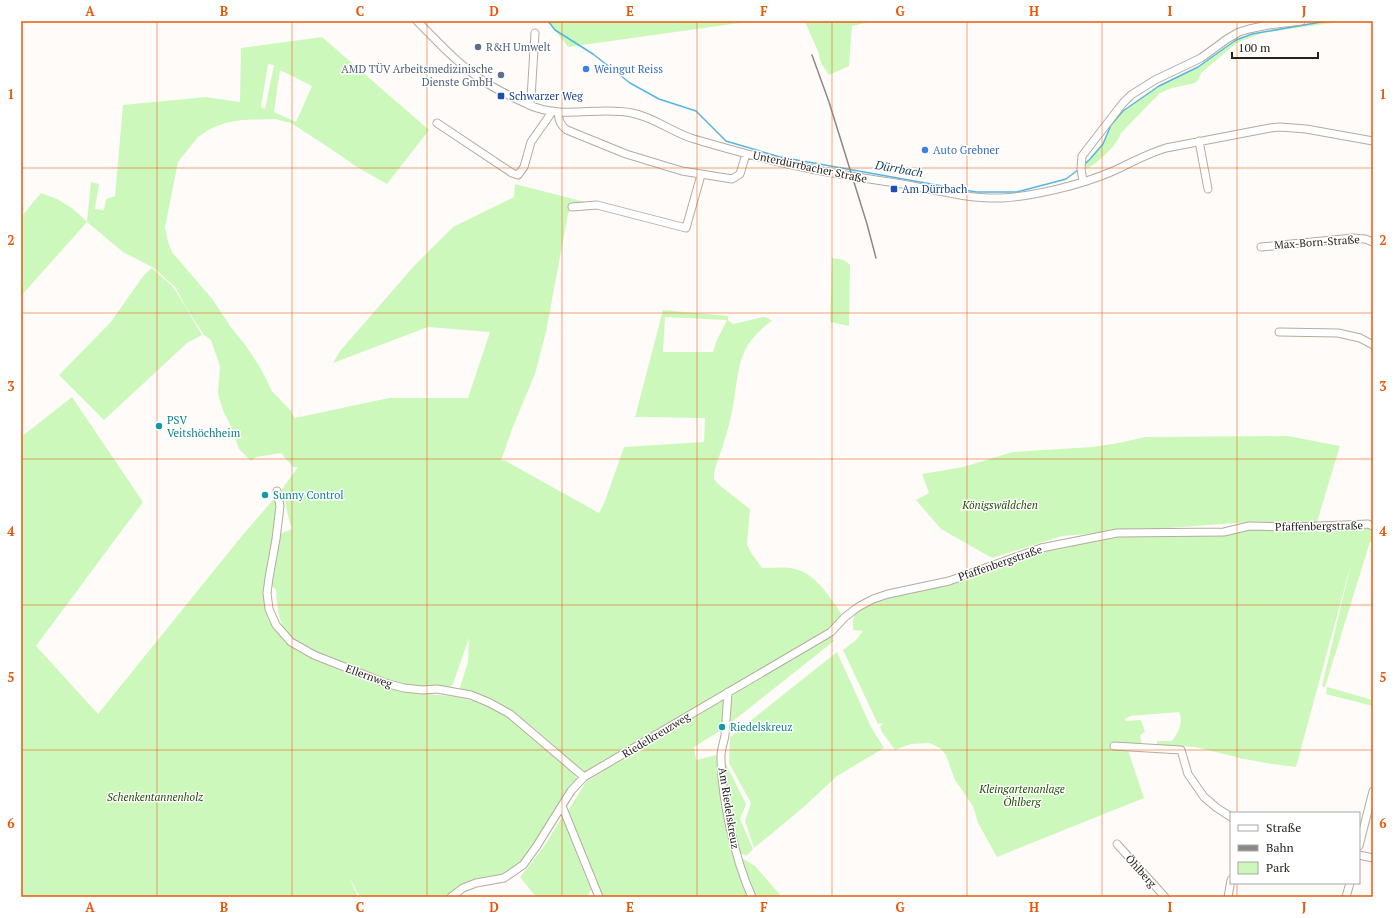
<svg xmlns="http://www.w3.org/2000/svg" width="1394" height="918" viewBox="0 0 1394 918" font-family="'PT Serif',serif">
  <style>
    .green { fill: #ccf9bb; fill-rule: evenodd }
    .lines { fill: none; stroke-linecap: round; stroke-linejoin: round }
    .stream { stroke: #55b6e4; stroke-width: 1.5 }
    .minor-casing { stroke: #b7aaa0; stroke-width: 9 }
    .minor { stroke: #fff; stroke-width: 7 }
    .rail { stroke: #8d8986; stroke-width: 1.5 }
    .grid { fill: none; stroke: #e8590c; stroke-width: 1; stroke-opacity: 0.55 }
    .service-dot { fill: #5c6f8a; stroke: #fff; stroke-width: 1.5 }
    .shop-dot { fill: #3f7fe0; stroke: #fff; stroke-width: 1.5 }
    .transit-dot { fill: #1a4fb4; stroke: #fff; stroke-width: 1.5 }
    .culture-dot { fill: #0f9aa8; stroke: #fff; stroke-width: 1.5 }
    .labels { text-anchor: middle; stroke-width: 3; stroke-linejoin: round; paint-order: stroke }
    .service-label { font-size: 11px; fill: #4e5e75; stroke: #fff; text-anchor: start }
    .shop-label { font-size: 11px; fill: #366cbe; stroke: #fff; text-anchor: start }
    .transit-label { font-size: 11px; fill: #164399; stroke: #fff; text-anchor: start }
    .street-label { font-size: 11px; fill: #27221e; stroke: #fff }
    .culture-label { font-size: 11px; fill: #0d838f; stroke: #fff; text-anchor: start }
    .park-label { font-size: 11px; font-style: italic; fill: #1d4e01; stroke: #fff }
    .water-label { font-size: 12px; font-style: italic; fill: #133e51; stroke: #fff }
    .neatline { fill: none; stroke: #e8590c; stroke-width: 1.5 }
    .grid-label { font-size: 13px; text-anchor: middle; font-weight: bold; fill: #e8590c }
  </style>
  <rect width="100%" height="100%" fill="#fefbf9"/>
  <path class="green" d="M 548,21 L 754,21 L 568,47 Z
    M 802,21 L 874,21 L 852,26 L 849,66 L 829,75 L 821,63 L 818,51 L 805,22 Z
    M 1327,21 L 1346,21 L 1262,33 L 1237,43 L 1202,72 L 1198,80 L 1195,83 L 1172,88 L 1160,93 L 1121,133 C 1117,146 1098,162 1087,169 L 1084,165 L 1090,159 L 1103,144 L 1111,125 L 1123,111 L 1159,86 L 1198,67 L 1236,40 L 1252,34 Z
    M 322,37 L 429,130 L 387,184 L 357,167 L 331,149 L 291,123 L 275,119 L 242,120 L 225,123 L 210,129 L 198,137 L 178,162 L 165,227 L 168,242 L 172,252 L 213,300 L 230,326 L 246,346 L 261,369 L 272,391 L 290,410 L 295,418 L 389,398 L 468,398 L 490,332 L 428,327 L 333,363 L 340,351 L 414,266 L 453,227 L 514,197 L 515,184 L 597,205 L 572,207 L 568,214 L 546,332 L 535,374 L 512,429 L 501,461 L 504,460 L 599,513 L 605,501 L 624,447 L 704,442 L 705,418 L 635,417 L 663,310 L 728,316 L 728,320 L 733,324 L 763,317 L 768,318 L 772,321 C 733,347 740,377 731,416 C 727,435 720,454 714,472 L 714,479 L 718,484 L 750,509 L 747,545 L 752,554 L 762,568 C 772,568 782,567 791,568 C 815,572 828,595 841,613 L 839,620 L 819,635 L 739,682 L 724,690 L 590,771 L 584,771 L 578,768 C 548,741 518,709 480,695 C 473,692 466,691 459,690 L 468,662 L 469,638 L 453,684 L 447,690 C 433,686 418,688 404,685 C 383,680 364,671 344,664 C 326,657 302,651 289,636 C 278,623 277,606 276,590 L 271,585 L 270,600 L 271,610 L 288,643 L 297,651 C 329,666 362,681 396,689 C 428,697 456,692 488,706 C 522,720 548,751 575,775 L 578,781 L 518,867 L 504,878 L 476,883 L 451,897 L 360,897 L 349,877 L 358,897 L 21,897 L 21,437 L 72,397 L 143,502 L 36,646 L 98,714 L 241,537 L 278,494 L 280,534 L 292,529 C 287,515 286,503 282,489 L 298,467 L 293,467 L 281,453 L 256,457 L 251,461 L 239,449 L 230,424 L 224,413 L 220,401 L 218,393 L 220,366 L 211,340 L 204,335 L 185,306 L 176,288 L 154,268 L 123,252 L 87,222 L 21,296 L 21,217 L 41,193 L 57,199 L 72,208 L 87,222 L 91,182 L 99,184 L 95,209 L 104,210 L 106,199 L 115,196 L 123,105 L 206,97 L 240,102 L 241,48 ZM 268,64 L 274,65 L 265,109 L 261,107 ZM 280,70 L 312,86 L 296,122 L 274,112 ZM 665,317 L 727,320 L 716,342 L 713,352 L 663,352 Z
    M 832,258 L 844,260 L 850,265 L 849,326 L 830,322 Z
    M 152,268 L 174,288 L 202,335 L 187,343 L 104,420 L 59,375 L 110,323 L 144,275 Z
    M 1288,436 L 1340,446 L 1317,522 L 1236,523 L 1062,536 L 992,558 L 941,529 L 916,500 L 929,493 L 922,474 L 963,467 L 1013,452 L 1092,447 L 1119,443 L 1145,437 Z
    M 1249,526 L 1373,526 L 1373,542 L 1370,542 L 1325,687 L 1322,686 L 1351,564 L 1296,767 L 1272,764 L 1244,759 L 1195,747 L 1181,746 L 1157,748 L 1157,741 L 1172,741 C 1178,732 1184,723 1179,712 L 1130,716 L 1125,719 L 1126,721 L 1141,720 L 1145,732 L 1140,735 L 1142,747 L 1127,747 L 1144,798 L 997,857 L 978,823 L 973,806 L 955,780 L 946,755 L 941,749 L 930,743 L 911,744 L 895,750 L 882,732 L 880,727 L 883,723 L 878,724 L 843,650 L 855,641 L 863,631 L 853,630 L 853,620 L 858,607 L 873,599 L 949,581 L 1041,548 L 1117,533 L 1224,532 Z
    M 832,636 L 834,641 L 723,729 L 694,747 L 696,760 L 721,754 L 746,804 L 740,819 L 753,849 L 746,856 L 741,853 L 737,855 L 755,866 L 782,897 L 602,897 L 566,814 L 586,782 L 614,764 Z
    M 837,652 L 871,727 L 884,748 L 837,776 L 806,805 L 754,848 L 745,821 L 751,803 L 729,763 L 730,737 Z
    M 1327,687 L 1373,700 L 1373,706 L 1326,694 Z
    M 562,817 L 591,890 L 587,897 L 536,897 L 520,877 L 543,848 Z"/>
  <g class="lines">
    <path class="stream" d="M 548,21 L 555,30 L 593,54 L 630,83 L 659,99 L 696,111 L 726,141 L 780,157 L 976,192 L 1017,192 L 1066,179 L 1079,169
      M 1084,165 L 1090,159 L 1103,144 L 1111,125 L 1123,111 L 1159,86 L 1198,67 L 1236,40 L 1252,34 L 1327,21"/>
    <g class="minor-casing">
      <path id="minor" d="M 417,21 C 437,41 456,62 479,78 C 494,89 512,97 529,105 C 564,120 596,106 632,113 C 654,117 673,133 694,139 C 732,150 769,161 807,168 C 839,175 871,179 902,184 C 935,190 968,199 1002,198 C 1035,196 1080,185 1111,172 C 1129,164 1146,154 1166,148 L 1270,128 L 1280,127 L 1306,129 L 1373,141
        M 529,105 L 531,98 L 535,33
        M 558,113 C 559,120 560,125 567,130 L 626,154 L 682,171 L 732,179 L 740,174 L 746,154
        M 437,123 L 512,173 L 518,175 L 524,167 L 531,142 L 552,112
        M 1199,141 L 1208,189
        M 1083,181 L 1081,169 L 1082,156 L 1123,103 L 1131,95 L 1155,80 L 1201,58 L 1227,39 L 1239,32 L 1249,29 L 1268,25 L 1301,21
        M 572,207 L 597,205 L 686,228 L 701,175
        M 1261,247 L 1353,238 L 1365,239 L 1373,242
        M 1279,332 L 1338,333 L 1360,338 L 1373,345
        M 277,491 L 280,506 L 276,539 L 269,578 L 267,593 L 269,609 L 276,625 L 291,642 L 314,655 L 385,683 L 404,688 L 423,690 L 437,689 L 471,695 L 490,703 L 510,714 L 584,777
        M 728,692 C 727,706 726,721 725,735 C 724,742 721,749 721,756 C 721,797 735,860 752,897
        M 1114,746 L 1181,750 L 1188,774 L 1204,797 L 1217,808 L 1231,817
        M 562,806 L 599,897
        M 1117,844 L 1165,897
        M 1359,846 L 1373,791
        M 1359,855 L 1373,858
        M 451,897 L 463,888 L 476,883 L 504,878 L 523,865 L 536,847 L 571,791 L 584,777 L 831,632 L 845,617 L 858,607 L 873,599 L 888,594 L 949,581 L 1041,548 L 1117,533 L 1224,532 L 1249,526 L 1295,527 L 1368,524 L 1373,526
        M 1228,897 L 1231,880
        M 1346,897 L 1350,883"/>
    </g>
    <use href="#minor" class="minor"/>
    <path class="rail" d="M 812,55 L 829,102 L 867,224 L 876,258"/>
  </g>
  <path class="grid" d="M 157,21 L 157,897M 292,21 L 292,897M 427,21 L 427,897M 562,21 L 562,897M 697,21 L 697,897M 832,21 L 832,897M 967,21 L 967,897M 1102,21 L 1102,897M 1237,21 L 1237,813M 21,168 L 1373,168M 21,313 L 1373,313M 21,459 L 1373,459M 21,605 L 1373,605M 21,750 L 1373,750M 1237,883 L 1237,897"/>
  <g class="service-dot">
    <circle cx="478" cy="47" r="4"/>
    <circle cx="501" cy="75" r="4"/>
  </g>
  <g class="shop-dot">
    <circle cx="586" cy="69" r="4"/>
    <circle cx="925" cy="150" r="4"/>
  </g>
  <g class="transit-dot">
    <rect x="497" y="92" width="8" height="8" rx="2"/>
    <rect x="890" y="185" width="8" height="8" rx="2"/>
  </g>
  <g class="culture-dot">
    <circle cx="159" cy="426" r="4"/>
    <circle cx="265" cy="495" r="4"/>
    <circle cx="722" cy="727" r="4"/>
  </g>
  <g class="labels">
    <g class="service-label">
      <text x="486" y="51">R&amp;H Umwelt</text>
      <text x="493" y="73" text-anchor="end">AMD TÜV Arbeitsmedizinische<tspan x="493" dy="13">Dienste GmbH</tspan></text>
    </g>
    <g class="shop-label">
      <text x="594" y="73">Weingut Reiss</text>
      <text x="933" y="154">Auto Grebner</text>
    </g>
    <g class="transit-label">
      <text x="509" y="100">Schwarzer Weg</text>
      <text x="902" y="193">Am Dürrbach</text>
    </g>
    <g class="street-label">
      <text transform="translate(810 167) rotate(12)" y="4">Unterdürrbacher Straße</text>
      <text transform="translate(1317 242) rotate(-4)" y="4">Max-Born-Straße</text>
      <text transform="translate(1319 526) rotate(-1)" y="4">Pfaffenbergstraße</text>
      <text transform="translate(1000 563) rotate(-19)" y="4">Pfaffenbergstraße</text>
      <text transform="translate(369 676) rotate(20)" y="4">Ellernweg</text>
      <text transform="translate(656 735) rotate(-31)" y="4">Riedelkreuzweg</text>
      <text transform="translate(729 808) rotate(81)" y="4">Am Riedelskreuz</text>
      <text transform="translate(1141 871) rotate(48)" y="4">Öhlberg</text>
    </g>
    <g class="culture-label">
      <text x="167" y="424">PSV<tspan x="167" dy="13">Veitshöchheim</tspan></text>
      <text x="273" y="499">Sunny Control</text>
      <text x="730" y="731">Riedelskreuz</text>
    </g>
    <g class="park-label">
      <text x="1000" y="509">Königswäldchen</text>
      <text x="1022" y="793">Kleingartenanlage<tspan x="1022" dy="13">Öhlberg</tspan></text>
      <text x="155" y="801">Schenkentannenholz</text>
    </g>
    <g class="water-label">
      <text transform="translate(899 169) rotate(10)" y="4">Dürrbach</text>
    </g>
  </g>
  <rect width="1394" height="918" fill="none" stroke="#ffffff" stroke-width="44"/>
  <rect x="1230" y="812" width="130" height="72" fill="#ffffff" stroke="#a9a7a5"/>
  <rect x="1238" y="825" width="20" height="6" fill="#ffffff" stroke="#a9a7a5"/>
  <text x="1266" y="832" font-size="12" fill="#27221e">Straße</text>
  <rect x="1238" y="845" width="20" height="6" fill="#8d8986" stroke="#a9a7a5"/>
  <text x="1266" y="852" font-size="12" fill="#27221e">Bahn</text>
  <rect x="1238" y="862" width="20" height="12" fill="#ccf9bb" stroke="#a9a7a5"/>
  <text x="1266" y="872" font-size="12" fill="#27221e">Park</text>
  <path d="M1232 52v6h86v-6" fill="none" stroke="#27221e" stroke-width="2"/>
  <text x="1238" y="52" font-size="12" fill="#27221e" stroke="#ffffff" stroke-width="3" paint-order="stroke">100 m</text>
  <rect x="22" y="22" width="1350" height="874" class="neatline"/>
  <g class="grid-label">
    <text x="90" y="16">A</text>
    <text x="224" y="16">B</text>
    <text x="360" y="16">C</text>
    <text x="494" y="16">D</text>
    <text x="630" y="16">E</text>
    <text x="764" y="16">F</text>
    <text x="900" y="16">G</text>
    <text x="1034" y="16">H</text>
    <text x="1170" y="16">I</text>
    <text x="1304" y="16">J</text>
    <text x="11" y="99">1</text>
    <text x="1383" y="99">1</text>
    <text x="11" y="245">2</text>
    <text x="1383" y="245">2</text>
    <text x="11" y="391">3</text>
    <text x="1383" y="391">3</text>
    <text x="11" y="536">4</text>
    <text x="1383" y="536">4</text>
    <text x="11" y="682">5</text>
    <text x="1383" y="682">5</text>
    <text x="11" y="828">6</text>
    <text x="1383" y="828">6</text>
    <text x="90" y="912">A</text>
    <text x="224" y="912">B</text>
    <text x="360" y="912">C</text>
    <text x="494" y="912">D</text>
    <text x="630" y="912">E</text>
    <text x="764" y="912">F</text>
    <text x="900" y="912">G</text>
    <text x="1034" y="912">H</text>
    <text x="1170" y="912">I</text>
    <text x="1304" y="912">J</text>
  </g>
</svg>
